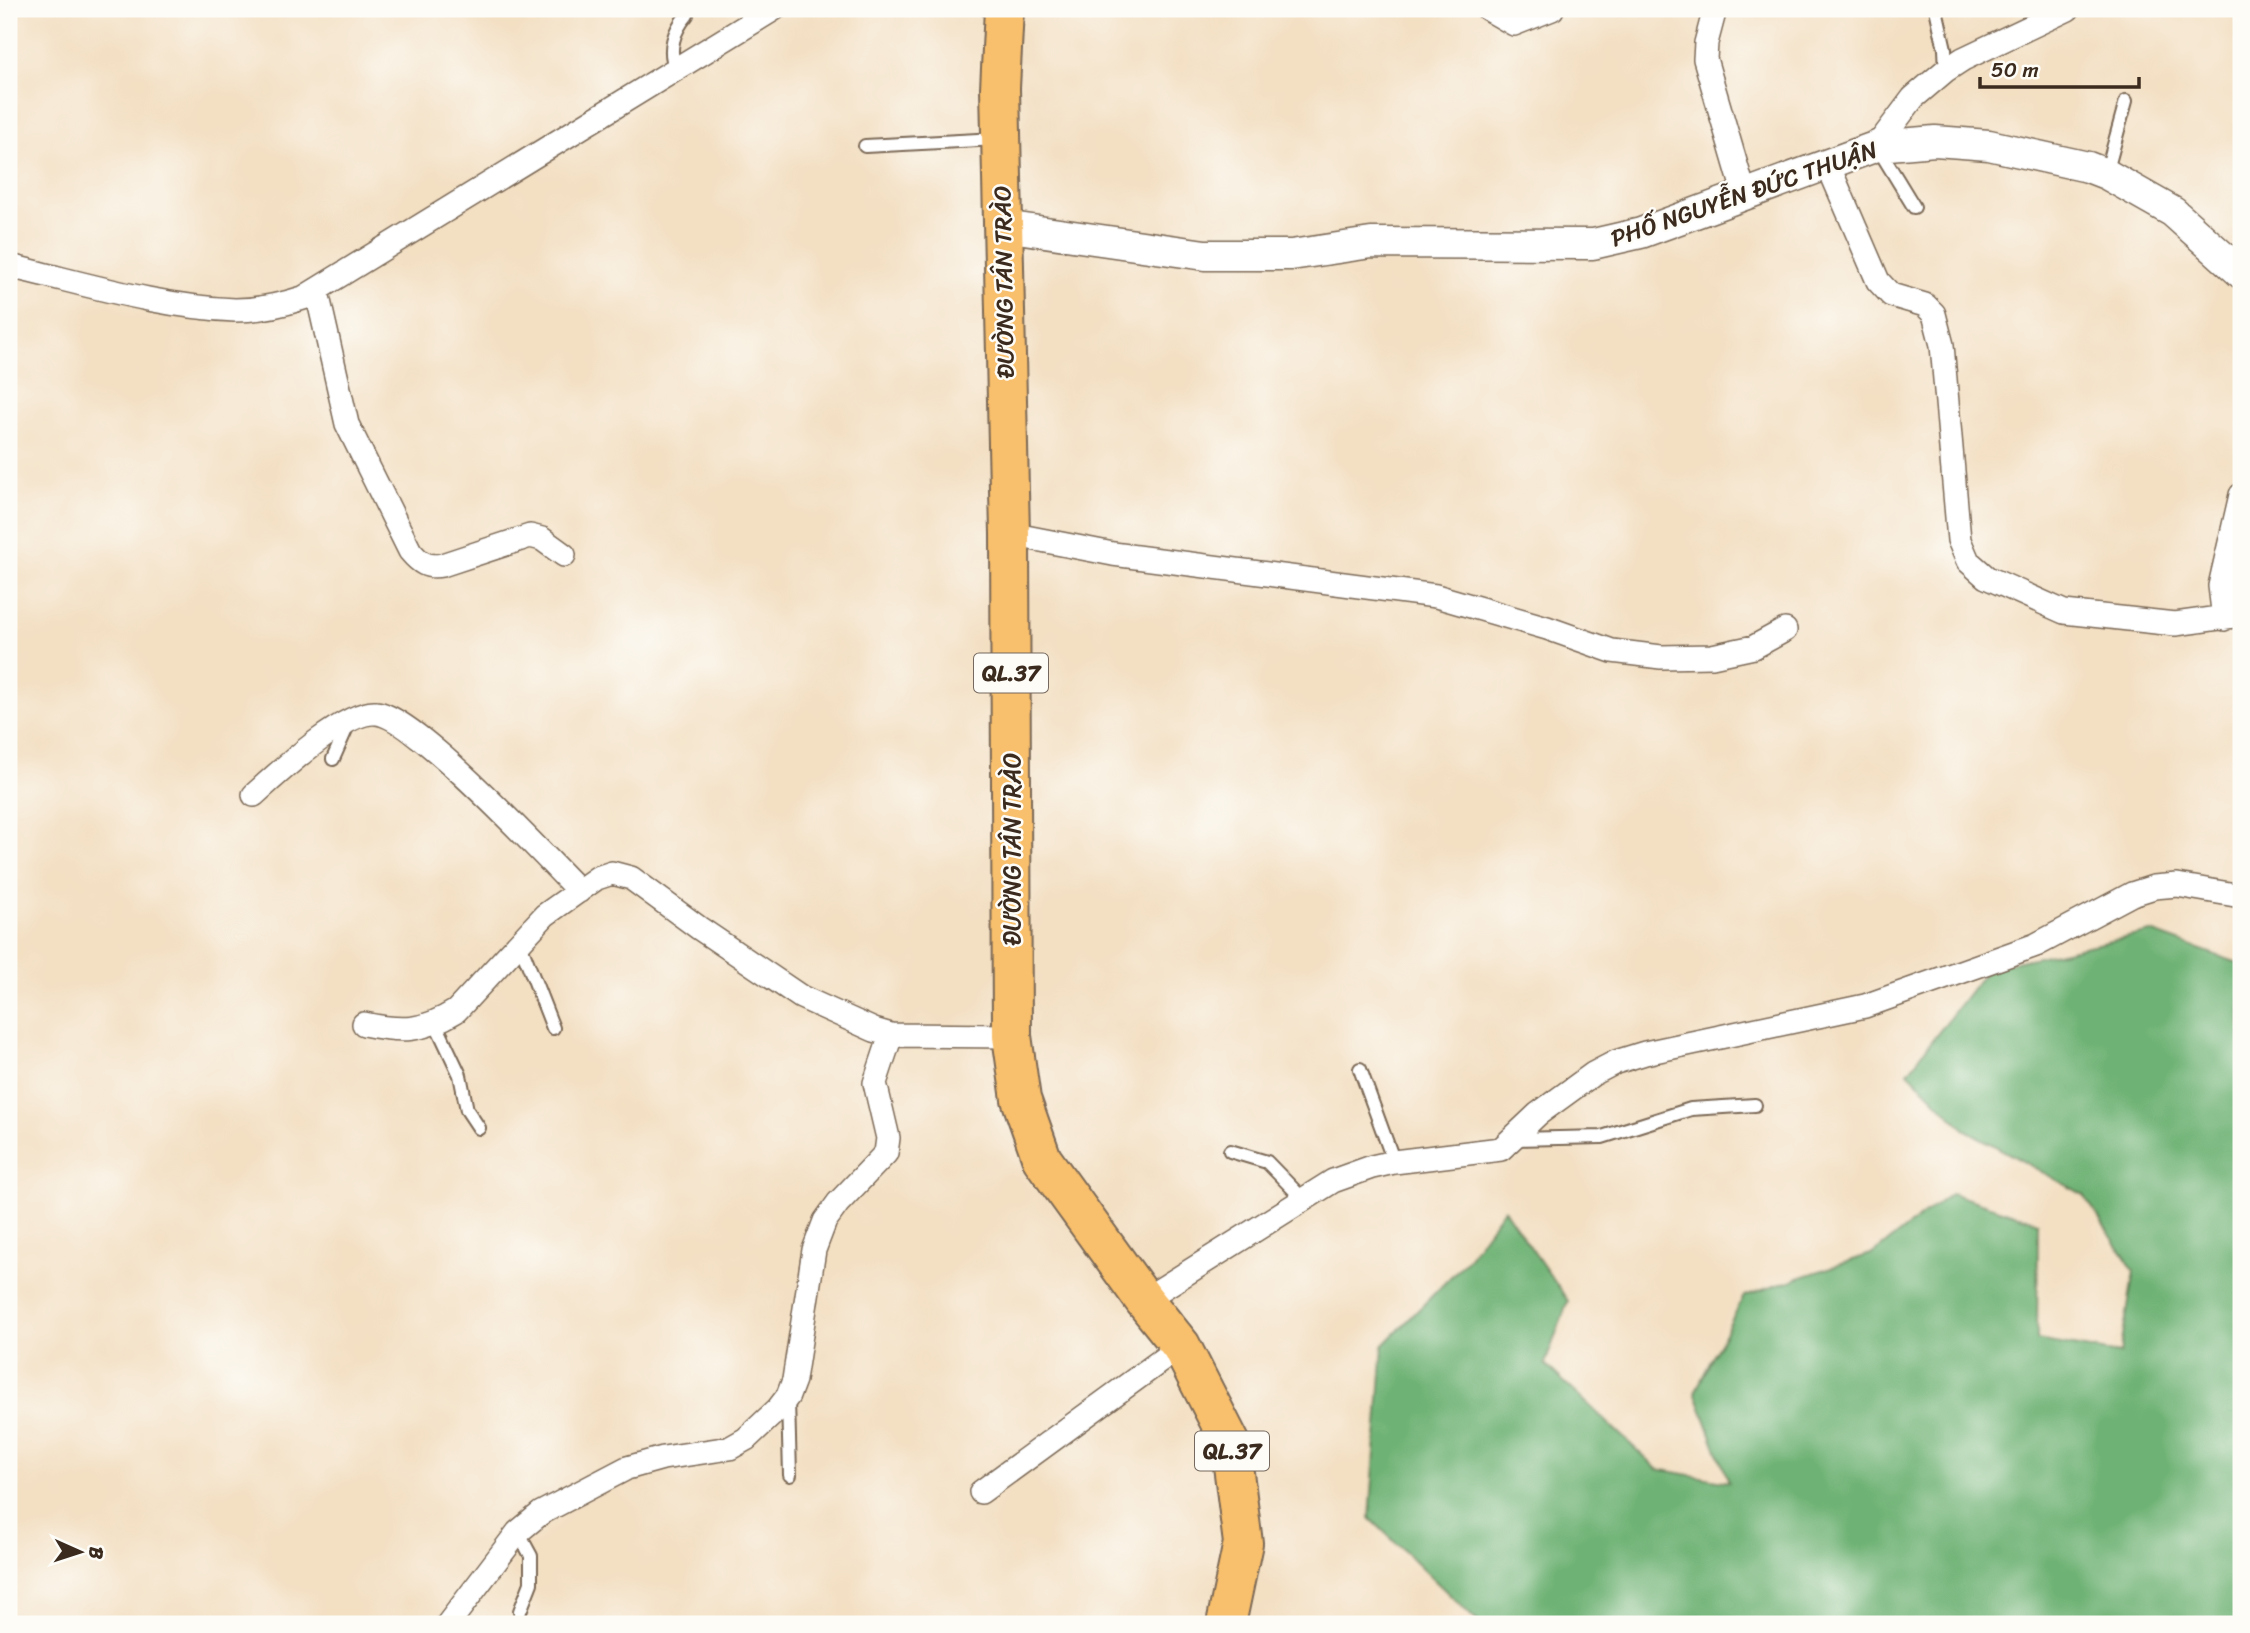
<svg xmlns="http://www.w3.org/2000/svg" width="2250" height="1633" viewBox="0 0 2250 1633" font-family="Sriracha,sans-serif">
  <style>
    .forest { fill: #6eb275; stroke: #546e4a; stroke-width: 2 }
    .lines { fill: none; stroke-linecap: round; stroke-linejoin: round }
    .service-casing { stroke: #7b6957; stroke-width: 16 }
    .minor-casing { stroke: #7b6957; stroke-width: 26 }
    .tertiary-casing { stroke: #7b6957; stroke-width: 33 }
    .trunk-casing { stroke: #7b6957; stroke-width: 42 }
    .service { stroke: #fff; stroke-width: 12 }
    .minor { stroke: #fff; stroke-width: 23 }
    .tertiary { stroke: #fff; stroke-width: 30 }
    .trunk { stroke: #f8bf6c; stroke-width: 38 }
    .labels { text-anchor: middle; stroke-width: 5; stroke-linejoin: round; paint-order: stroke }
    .shield { fill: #fdfcf7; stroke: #75695f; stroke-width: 2 }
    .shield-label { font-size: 23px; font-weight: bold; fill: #3b2a1e }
    .street-label { font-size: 24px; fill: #3b2a1e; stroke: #fdfcf7 }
  </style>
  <rect width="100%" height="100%" fill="#fdfcf7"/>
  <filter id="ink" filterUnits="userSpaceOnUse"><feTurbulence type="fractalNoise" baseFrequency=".0143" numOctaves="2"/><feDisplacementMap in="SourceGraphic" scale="14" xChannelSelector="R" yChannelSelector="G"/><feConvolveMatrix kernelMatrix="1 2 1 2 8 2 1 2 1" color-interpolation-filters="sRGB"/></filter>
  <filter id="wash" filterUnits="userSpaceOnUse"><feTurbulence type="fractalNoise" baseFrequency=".00686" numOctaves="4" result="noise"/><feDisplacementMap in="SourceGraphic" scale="28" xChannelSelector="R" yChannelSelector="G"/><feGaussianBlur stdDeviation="1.57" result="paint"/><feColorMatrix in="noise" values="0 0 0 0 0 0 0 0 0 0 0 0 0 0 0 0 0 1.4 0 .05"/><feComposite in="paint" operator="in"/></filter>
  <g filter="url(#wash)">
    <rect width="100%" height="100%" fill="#f3dfc2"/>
    <path class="forest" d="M 2151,932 L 2241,964 L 2241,1624 L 1480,1624 L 1370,1518 L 1383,1346 L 1466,1261 L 1504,1209 L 1568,1301 L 1545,1364 L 1657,1469 L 1729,1482 L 1695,1392 L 1744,1296 L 1874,1253 L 1951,1193 L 2038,1222 L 2037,1340 L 2120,1354 L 2134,1271 L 2084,1195 L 1964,1129 L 1908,1072 L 1988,968 Z"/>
  </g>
  <g filter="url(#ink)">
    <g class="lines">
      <g class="service-casing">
        <path id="service" d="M 1936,9 L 1945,49 L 1946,70
          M 676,69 C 667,50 674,30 687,15
          M 865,146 L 997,139
          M 1878,148 L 1914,207
          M 2106,174 L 2126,101
          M 333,759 L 348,725
          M 519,941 L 553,1028
          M 435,1022 L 460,1075 L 467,1110 L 479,1128
          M 1360,1069 L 1394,1162
          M 1515,1139 L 1602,1137 L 1691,1109 L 1755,1105
          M 1230,1151 L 1267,1162 L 1302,1198
          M 788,1400 L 790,1475
          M 518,1532 L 531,1556 L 531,1583 L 520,1611"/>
      </g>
      <g class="minor-casing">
        <path id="minor" d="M 1488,9 L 1514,24 L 1552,9
          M 1715,9 L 1706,43 L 1705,59 L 1745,196
          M 1877,146 L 1913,98 L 1946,70 L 1963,59 L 2068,9
          M 1828,165 L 1878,281 L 1891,295 L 1925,305 L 1934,314 L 1942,345 L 1959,540 L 1968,561 L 1986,577 L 2064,612 L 2175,624 L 2241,615
          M 9,266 C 83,283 158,307 235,310 C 258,310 281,305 303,298 L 774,9
          M 317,292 L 347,424 L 410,551 C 420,563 427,568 442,565 L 530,536 L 542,539 L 564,555
          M 1010,534 L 1113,554 L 1436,596 L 1547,628 L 1612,651 L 1661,657 L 1712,656 L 1754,647 L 1785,630
          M 2224,619 L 2220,586 L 2241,495
          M 254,795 C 277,774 345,710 376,713 C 414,715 546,858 579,891
          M 364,1024 C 402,1032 422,1032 456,1011 L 545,915 L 597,878 L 612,873 L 631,878 L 699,928 L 801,997 L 874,1030 L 891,1035 L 1012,1036
          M 1144,1300 L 1333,1181 L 1372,1167 L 1394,1162 L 1501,1149 L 1538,1114 L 1593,1074 L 1616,1062 L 1645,1053 L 1865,1006 L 2036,945 L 2132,894 L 2154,887 L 2177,885 L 2241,896
          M 981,1492 L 1181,1346
          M 448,1624 L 518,1532 L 541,1513 L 627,1468 L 663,1458 L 730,1448 L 746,1439 L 778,1409 L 788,1396 L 794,1380 L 814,1250 L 825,1221 L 838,1203 L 886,1153 L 888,1138 L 875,1083 L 891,1035"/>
      </g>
      <g class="tertiary-casing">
        <path id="tertiary" d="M 1003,226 L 1205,255 L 1291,255 L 1371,243 L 1593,244 L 1641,233 L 1877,146 L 1935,141 L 1989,145 L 2088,167 L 2106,174 L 2173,212 L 2241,273"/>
      </g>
      <g class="trunk-casing">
        <path id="trunk" d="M 1004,9 L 1000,88 L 1010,534 L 1012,1036 L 1021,1099 L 1042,1159 L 1144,1300 L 1181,1346 L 1230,1442 L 1243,1543 L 1226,1624"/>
      </g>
      <use href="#service" class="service"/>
      <use href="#minor" class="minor"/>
      <use href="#tertiary" class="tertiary"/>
      <use href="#trunk" class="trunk"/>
    </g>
  </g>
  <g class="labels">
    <g class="shield">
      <rect x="974" y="653.5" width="74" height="39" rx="5"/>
      <rect x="1195" y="1431.5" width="74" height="39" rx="5"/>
    </g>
    <g class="shield-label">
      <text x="1011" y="681">QL.37</text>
      <text x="1232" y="1459">QL.37</text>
    </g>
    <g class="street-label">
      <text transform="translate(1744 194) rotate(-19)" y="8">PHỐ NGUYỄN ĐỨC THUẬN</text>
      <text transform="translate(1004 282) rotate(-91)" y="8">ĐƯỜNG TÂN TRÀO</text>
      <text transform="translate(1012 849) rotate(-90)" y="8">ĐƯỜNG TÂN TRÀO</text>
    </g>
  </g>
  <rect width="2250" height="1633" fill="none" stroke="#fdfcf7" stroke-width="35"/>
  <g transform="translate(80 1552) rotate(93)" stroke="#fdfcf7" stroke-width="5" paint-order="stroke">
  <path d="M0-5L12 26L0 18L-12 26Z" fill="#3b2a1e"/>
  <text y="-10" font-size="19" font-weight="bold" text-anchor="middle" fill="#3b2a1e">B</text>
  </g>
  <path d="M1980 77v10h159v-10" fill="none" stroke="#3b2a1e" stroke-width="3.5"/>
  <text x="1991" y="77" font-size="21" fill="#3b2a1e" stroke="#fdfcf7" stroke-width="5" paint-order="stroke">50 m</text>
</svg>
